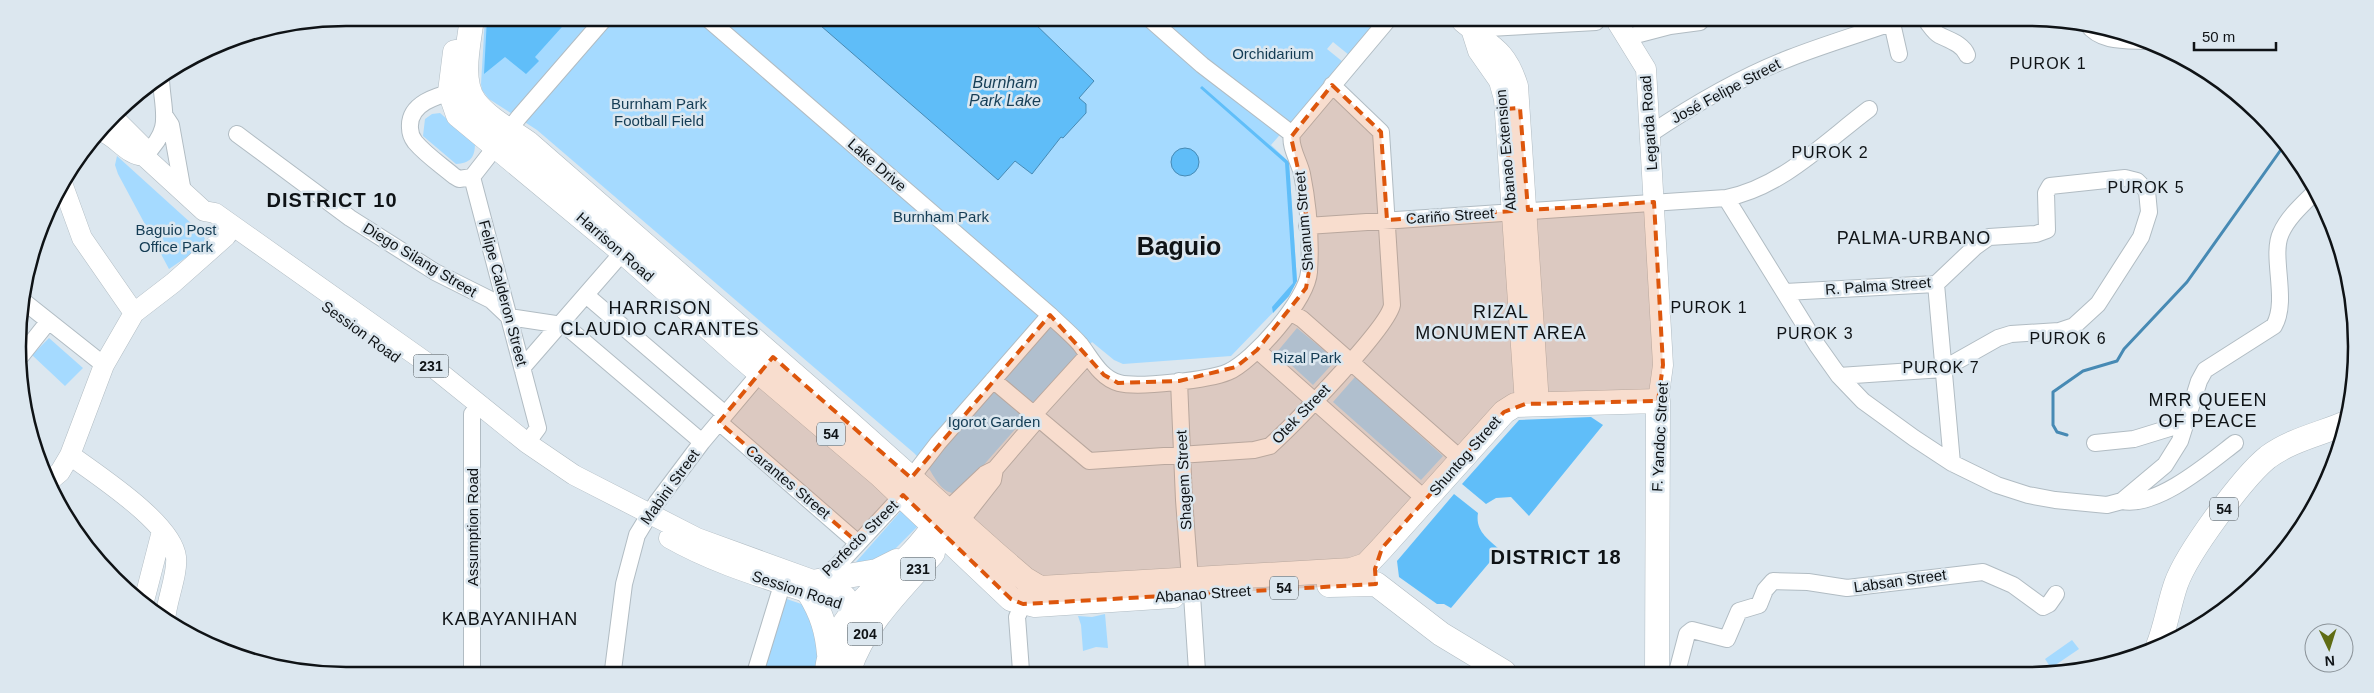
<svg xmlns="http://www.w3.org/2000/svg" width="2374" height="693" viewBox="0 0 2374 693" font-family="Helvetica,sans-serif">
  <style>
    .green { fill: #a5daff }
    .forest { fill: #60bef9 }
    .water { fill: #5fbdf8; stroke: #478ab4 }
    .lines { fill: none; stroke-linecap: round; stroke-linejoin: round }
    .stream { stroke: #478ab4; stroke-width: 3 }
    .minor-casing { stroke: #b1bcc3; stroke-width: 18 }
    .major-casing { stroke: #b1bcc3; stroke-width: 21 }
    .highway-casing { stroke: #b1bcc3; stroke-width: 25 }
    .minor { stroke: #fff; stroke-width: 16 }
    .major { stroke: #fff; stroke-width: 20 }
    .highway { stroke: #fff; stroke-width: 24 }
    .marked { fill: #dd560c; fill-opacity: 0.2; stroke: #dd560c; stroke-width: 4; stroke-dasharray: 10 6; stroke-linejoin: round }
    .labels { text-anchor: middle; stroke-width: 5; stroke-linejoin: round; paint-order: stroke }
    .shield { fill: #dce7ef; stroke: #4c5357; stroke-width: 1 }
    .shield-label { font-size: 14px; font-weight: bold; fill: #0f1316 }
    .park-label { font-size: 15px; fill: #143c54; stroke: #dce7ef }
    .street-label { font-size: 15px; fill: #0f1316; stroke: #dce7ef }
    .neighbourhood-label { font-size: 16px; letter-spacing: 1px; fill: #0f1316; stroke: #dce7ef }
    .water-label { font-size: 16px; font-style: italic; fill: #173f57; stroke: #dce7ef }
    .quarter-label { font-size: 18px; letter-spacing: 1px; fill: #0f1316; stroke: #dce7ef }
    .district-label { font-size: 20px; font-weight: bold; letter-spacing: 1px; fill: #0f1316; stroke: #dce7ef }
    .town-label { font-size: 25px; font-weight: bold; fill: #0f1316; stroke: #dce7ef }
    .rim { fill: none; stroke: #0f1316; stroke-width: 2.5 }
  </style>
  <rect width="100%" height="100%" fill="#dce7ef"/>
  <path class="green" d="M 485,18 L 1378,21 L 1349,55 L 1333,42 L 1327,49 L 1343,62 L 1271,145 L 1289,162 L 1297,281 L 1289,296 L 1231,356 L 1123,364 L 1114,360 L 1092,342 L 959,493 C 943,496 935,478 928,467 C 925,462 918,458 914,453 L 537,130 L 489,99 L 482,90 L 481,84 Z
    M 440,113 L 475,143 C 475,158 470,163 456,164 L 423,136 L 425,119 L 432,114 Z
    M 117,156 L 202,233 L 205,239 L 203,246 L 169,269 L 118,174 L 115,165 Z
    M 1297,328 L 1336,360 L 1313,385 L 1277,352 Z
    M 49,338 L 83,368 L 65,386 L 32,355 Z
    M 1355,377 L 1443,456 L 1421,480 L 1333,402 Z
    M 901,511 L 918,526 L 892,552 L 859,566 L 856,562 Z
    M 778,596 L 810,607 L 820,638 L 817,670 L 756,670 Z
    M 1105,614 L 1108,648 L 1096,647 L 1083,651 L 1081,625 L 1078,616 L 1092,617 Z
    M 2072,640 L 2079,649 L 2051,668 L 2045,659 Z"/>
  <path class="forest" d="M 487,18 L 570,18 L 535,57 L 539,61 L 526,74 L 505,57 L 484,74 Z
    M 1202,86 L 1289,162 L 1297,281 L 1289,296 L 1273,313 L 1272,307 L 1293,283 L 1285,163 L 1200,88 Z
    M 1591,417 L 1603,425 L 1529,516 L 1511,497 L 1496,498 L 1486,504 L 1462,484 L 1519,420 Z
    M 1454,494 L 1478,513 C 1475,531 1488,539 1500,550 L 1451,608 L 1444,604 L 1437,604 L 1399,577 L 1397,561 Z"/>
  <path class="water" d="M 813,19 L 1031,20 L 1094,81 L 1079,98 L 1086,104 L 1086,113 L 1063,138 L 1061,137 L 1032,174 L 1015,161 L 998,180 Z
    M1171 162a14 14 0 1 1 28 0a14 14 0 1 1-28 0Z"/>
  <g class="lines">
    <path class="stream" d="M 2067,435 L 2057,432 L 2053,425 L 2053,392 L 2083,371 L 2117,361 L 2124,349 L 2187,282 L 2285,144"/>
    <g class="minor-casing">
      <path id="minor" d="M 708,19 L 1050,315 C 1060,325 1071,334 1080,344 C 1091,358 1100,378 1119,383 C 1138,388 1209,380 1228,372 C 1253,361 1307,300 1309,272 C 1311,241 1308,204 1302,174 C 1299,161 1289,146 1292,134 L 1387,21
        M 1151,20 L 1202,65 L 1292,134
        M 1892,23 L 1899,54
        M 1928,23 C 1931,27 1935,33 1939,35 C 1949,40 1963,44 1967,55
        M 2087,24 C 2101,43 2126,40 2148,41
        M 1471,29 L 1596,22
        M 1628,37 L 1670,26 L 1700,22
        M 459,90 C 440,95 408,102 410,128 C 410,133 412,138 415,142 C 426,155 441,165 454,176 L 459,179 L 472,177
        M 165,116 L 171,125 L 183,192
        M 237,134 L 350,218 L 435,272 L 491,300 L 509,317 L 562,325 L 568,328 L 702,442
        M 1650,134 C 1693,105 1741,77 1790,58 C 1823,45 1857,35 1891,23
        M 144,156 C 173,129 163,114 161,80
        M 472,177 L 538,428 L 527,443
        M 472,177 L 519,117 L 605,18
        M 1726,198 L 1817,345 L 1839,376 L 1863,401 L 1914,438 L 1952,463 L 1997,485 L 2028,495 L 2055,500 L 2107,505 L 2122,501 L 2165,465 L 2180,441 L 2199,381 L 2205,370 L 2274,326 C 2289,300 2270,256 2281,233 C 2288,217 2303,204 2316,191
        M 1307,226 L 1726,198 C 1782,187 1825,142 1869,109
        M 1936,284 L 1952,463
        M 1785,292 L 1936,284 L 1975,247 L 1989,237 L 2036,234 L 2047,230 L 2046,193 L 2050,186 L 2125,178 L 2137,181 L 2147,191 L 2149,212 L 2141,237 L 2098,304 L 2074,326 L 2059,331 L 2011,334 L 1998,338 L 1943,369 L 1839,376
        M 586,295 L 725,414
        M 22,300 L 104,365
        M 1290,312 L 1302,319 L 1461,459
        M 1257,350 L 1426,500
        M 21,356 L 48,322
        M 522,368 L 629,245
        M 993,380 L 1089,461 L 1254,450 L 1270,446 C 1292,426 1388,328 1392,305 L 1381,132 L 1332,85
        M 1179,381 L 1184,500 L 1190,579
        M 719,422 L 858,543
        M 2095,443 L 2134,439 L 2186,423
        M 911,478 L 938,443 L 1050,315
        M 2122,501 C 2157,508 2209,463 2235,443
        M 947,510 L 985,474 L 995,469 L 1037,420 L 1038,410 L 1087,356
        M 960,522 L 993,480 L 995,469
        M 820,579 L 837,566 L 903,495
        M 1192,595 L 1197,671
        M 472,670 L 472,414
        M 613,670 L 624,584 L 637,535 L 657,502 L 702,442 L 766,366
        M 756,670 L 782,585
        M 1021,671 L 1017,617 L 1023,604
        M 1677,672 L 1687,634 L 1692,630 L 1727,639 L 1739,611 L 1759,605 L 1765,590 L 1773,581 L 1808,582 L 1847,588 L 1983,572 L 2013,585 L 2043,607 L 2049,604 L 2056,594"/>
    </g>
    <g class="major-casing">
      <path id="major" d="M 1462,22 C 1489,45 1506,47 1518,86 L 1539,404
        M 1617,22 L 1646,69 L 1663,365 L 1658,401
        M 1471,29 L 1478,51 L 1499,81 L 1504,99 L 1525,404
        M 113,117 L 143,147
        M 100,131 C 117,136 126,155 144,156
        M 144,156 L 204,211 L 215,213 L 434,368 L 527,443 L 574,475 L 697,538 L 835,588 L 846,596 L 854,609
        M 62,183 L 82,238 L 134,313
        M 70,455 C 97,475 172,523 176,557 C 178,575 166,601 165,621
        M 48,482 L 60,472 L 70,455 L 104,365 L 134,313 L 173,283 L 226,236
        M 669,538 C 718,566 771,580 824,598
        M 144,601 L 162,531"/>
    </g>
    <g class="highway-casing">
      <path id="highway" d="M 472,18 C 469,43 459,81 475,102 C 488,119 511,131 528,143 L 846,420 L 996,554 L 1025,579 L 1040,588 L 1351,570 L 1366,565 L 1382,548 L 1504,412 L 1515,405 L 1658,401 L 1657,672
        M 455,52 L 450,92 L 458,115 L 622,251 L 738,354 L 879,474 L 1011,599 L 1035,605 L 1173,596
        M 818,581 L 877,571 L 897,561
        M 1329,585 L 1376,584 L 1441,634 L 1504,672
        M 809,593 C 822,614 827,631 829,654
        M 2158,646 C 2166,626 2169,604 2176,584 C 2187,553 2243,477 2268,457 C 2291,440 2320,434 2346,423
        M 827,670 C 833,618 876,589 910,555 C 923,542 933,527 945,514
        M 849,670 C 864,624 901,589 933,553"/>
    </g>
    <use href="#minor" class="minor"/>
    <use href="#major" class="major"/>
    <use href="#highway" class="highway"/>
  </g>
  <path class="marked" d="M 1332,85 L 1381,132 L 1387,220 L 1512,211 L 1505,109 L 1520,108 L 1528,210 L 1654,202 L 1663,365 L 1658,401 L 1525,404 L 1504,412 L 1382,548 L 1375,569 L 1376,584 L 1023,604 L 1011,599 L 903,495 L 858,543 L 719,422 L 773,357 L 911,478 L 1050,315 L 1104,375 L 1118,383 L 1179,381 L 1236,367 L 1257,350 L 1306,288 L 1309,271 L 1305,201 L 1291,137 Z"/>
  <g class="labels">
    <g class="shield">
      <rect x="413.5" y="354.5" width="35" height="23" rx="4"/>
      <rect x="817" y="422.5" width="28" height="23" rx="4"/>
      <rect x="2210" y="497.5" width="28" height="23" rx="4"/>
      <rect x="900.5" y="557.5" width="35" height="23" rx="4"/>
      <rect x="1270" y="576.5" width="28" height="23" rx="4"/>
      <rect x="847.5" y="622.5" width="35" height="23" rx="4"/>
    </g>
    <g class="shield-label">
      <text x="431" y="371">231</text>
      <text x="831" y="439">54</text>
      <text x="2224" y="514">54</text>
      <text x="918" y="574">231</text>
      <text x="1284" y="593">54</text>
      <text x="865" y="639">204</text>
    </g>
    <g class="park-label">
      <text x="1273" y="59">Orchidarium</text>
      <text x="659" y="109">Burnham Park<tspan x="659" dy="17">Football Field</tspan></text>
      <text x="941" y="222">Burnham Park</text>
      <text x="176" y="235">Baguio Post<tspan x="176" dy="17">Office Park</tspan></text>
      <text x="1307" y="363">Rizal Park</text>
      <text x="994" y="427">Igorot Garden</text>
    </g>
    <g class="street-label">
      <text transform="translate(1726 91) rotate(-28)" y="5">José Felipe Street</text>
      <text transform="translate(1649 123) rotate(-94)" y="5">Legarda Road</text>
      <text transform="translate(1506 150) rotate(-95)" y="5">Abanao Extension</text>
      <text transform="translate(877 165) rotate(41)" y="5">Lake Drive</text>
      <text transform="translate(1450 216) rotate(-4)" y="5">Cariño Street</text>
      <text transform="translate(1304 221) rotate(-95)" y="5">Shanum Street</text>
      <text transform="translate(615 247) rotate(41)" y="5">Harrison Road</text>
      <text transform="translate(420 260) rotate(31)" y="5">Diego Silang Street</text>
      <text transform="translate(1878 286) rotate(-4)" y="5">R. Palma Street</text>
      <text transform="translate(503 293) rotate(75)" y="5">Felipe Calderon Street</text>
      <text transform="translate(361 332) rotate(36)" y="5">Session Road</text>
      <text transform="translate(1301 414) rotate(-46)" y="5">Otek Street</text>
      <text transform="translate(1660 437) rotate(-87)" y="5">F. Yandoc Street</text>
      <text transform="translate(1465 456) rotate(-49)" y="5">Shuntog Street</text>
      <text transform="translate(1184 480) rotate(-93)" y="5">Shagem Street</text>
      <text transform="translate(788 482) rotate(40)" y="5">Carantes Street</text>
      <text transform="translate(670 487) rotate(-54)" y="5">Mabini Street</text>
      <text transform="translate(473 527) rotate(-90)" y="5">Assumption Road</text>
      <text transform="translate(860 538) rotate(-45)" y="5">Perfecto Street</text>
      <text transform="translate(1900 581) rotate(-8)" y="5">Labsan Street</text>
      <text transform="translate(797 590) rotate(18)" y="5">Session Road</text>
      <text transform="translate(1203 594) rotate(-4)" y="5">Abanao Street</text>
    </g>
    <g class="neighbourhood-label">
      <text x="2048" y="69">PUROK 1</text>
      <text x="1830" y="158">PUROK 2</text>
      <text x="2146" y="193">PUROK 5</text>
      <text x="1709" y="313">PUROK 1</text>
      <text x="1815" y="339">PUROK 3</text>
      <text x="2068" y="344">PUROK 6</text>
      <text x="1941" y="373">PUROK 7</text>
    </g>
    <g class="water-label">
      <text x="1005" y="88">Burnham<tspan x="1005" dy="18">Park Lake</tspan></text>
    </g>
    <g class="quarter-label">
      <text x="1914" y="244">PALMA-URBANO</text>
      <text x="660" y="314">HARRISON<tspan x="660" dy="21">CLAUDIO CARANTES</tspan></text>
      <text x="1501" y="318">RIZAL<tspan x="1501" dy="21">MONUMENT AREA</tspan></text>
      <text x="2208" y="406">MRR QUEEN<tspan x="2208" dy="21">OF PEACE</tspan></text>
      <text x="510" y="625">KABAYANIHAN</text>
    </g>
    <g class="district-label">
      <text x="332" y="207">DISTRICT 10</text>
      <text x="1556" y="564">DISTRICT 18</text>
    </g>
    <g class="town-label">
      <text x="1179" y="255">Baguio</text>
    </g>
  </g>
  <path d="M0 0H2374V693H0ZM346 26H2028A320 320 0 0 1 2348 346V347A320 320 0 0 1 2028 667H346A320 320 0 0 1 26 347V346A320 320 0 0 1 346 26Z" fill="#dce7ef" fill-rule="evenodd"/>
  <path class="rim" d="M346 26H2028A320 320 0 0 1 2348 346V347A320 320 0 0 1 2028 667H346A320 320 0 0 1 26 347V346A320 320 0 0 1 346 26Z"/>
  <g transform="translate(2329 648) rotate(176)"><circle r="24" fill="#dce7ef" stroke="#8a9298"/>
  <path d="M0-4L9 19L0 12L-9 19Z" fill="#5f6c14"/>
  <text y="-8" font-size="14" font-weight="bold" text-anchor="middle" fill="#0f1316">N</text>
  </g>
  <path d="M2194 42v8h82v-8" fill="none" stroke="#0f1316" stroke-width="2.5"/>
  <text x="2202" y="42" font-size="15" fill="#0f1316" stroke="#dce7ef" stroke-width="4" paint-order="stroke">50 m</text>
</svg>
